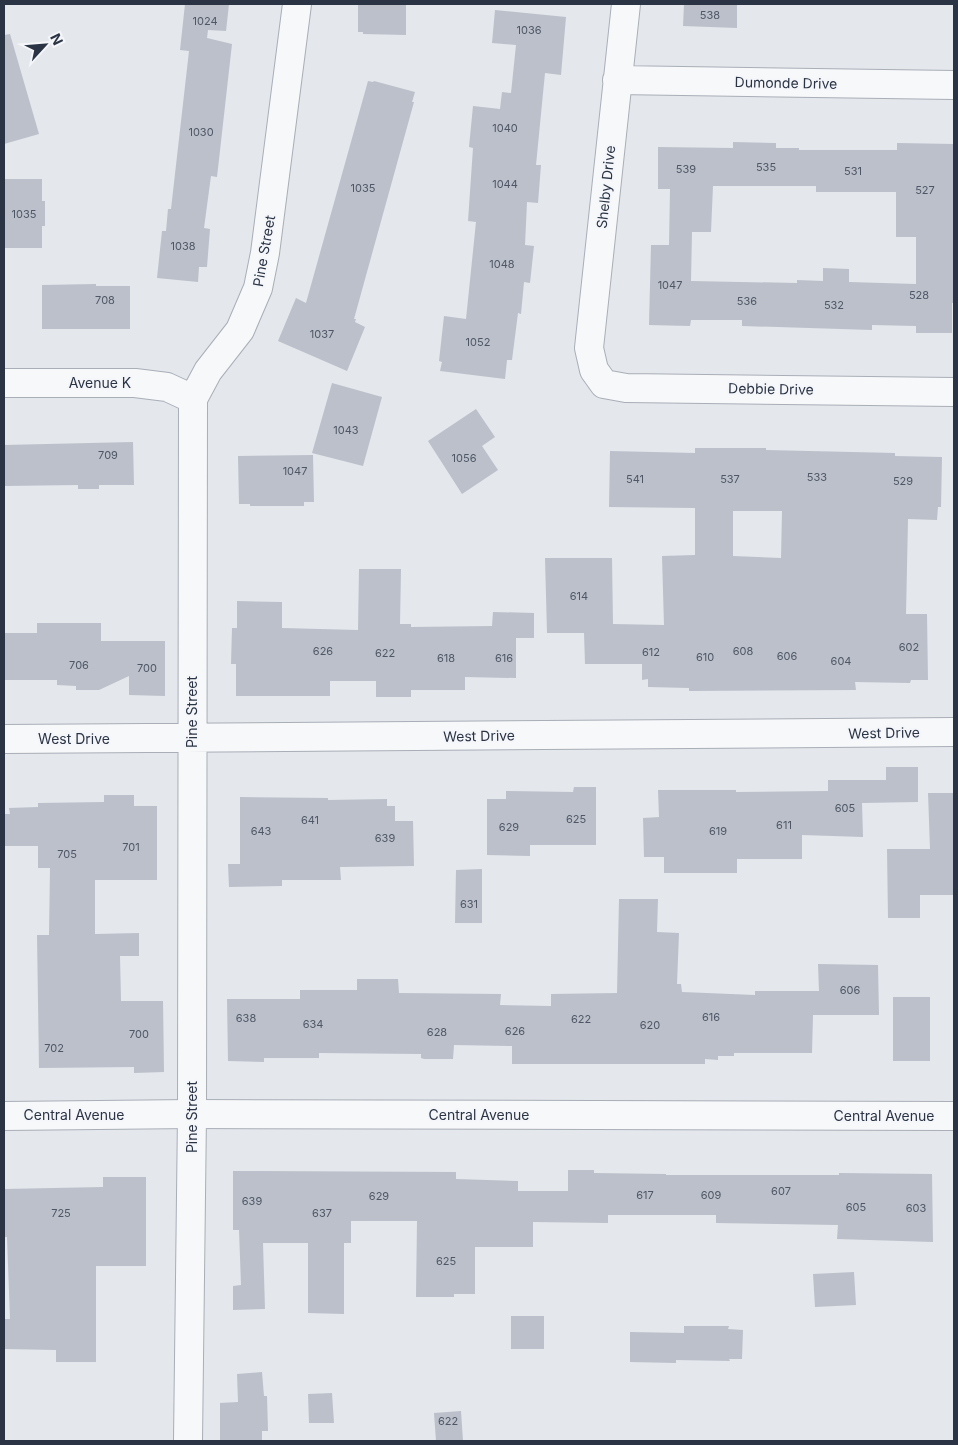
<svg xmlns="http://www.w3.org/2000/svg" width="958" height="1445" viewBox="0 0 958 1445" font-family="Inter,sans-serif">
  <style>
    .building { fill: #bbc0ca; fill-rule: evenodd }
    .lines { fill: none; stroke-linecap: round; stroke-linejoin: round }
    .minor-casing { stroke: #a9aeb7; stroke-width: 30 }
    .tertiary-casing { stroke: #a9aeb7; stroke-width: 30 }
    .minor { stroke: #f7f8fa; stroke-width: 28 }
    .tertiary { stroke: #f7f8fa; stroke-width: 28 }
    .labels { text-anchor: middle; stroke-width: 4; stroke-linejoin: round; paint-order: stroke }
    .number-label { font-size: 11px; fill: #4f5766 }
    .street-label { font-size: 14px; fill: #2b3445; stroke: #f4f6f9 }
  </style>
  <rect width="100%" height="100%" fill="#e4e7ec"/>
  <path class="building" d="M 185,4 L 229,4 L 226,31 L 208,30 L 207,38 L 232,44 L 217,177 L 211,176 L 204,228 L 210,229 L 207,267 L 199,267 L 198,282 L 157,278 L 162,231 L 166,231 L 168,209 L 171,209 L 189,51 L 180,50 Z
    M 358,4 L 406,5 L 406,35 L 363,34 L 363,32 L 358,32 Z
    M 684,4 L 737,4 L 737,28 L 683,26 Z
    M 495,10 L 566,17 L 561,75 L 545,73 L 536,165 L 541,165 L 538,203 L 527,202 L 525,245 L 534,246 L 530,283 L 524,282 L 521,314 L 518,313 L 512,360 L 507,360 L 505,379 L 440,371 L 442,362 L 439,361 L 444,316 L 466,319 L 476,222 L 468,221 L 473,148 L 469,147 L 473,106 L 500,109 L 502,92 L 511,93 L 516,45 L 492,43 Z
    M 10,34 L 39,134 L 4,144 L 4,35 Z
    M 368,81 L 373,82 L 374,81 L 415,92 L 412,102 L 414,102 L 354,319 L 356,319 L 355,322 L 365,327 L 347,371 L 278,341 L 296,298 L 306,303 Z
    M 733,142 L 776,143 L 776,148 L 799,148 L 799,150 L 897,150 L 897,143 L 954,144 L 954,303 L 952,303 L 952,333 L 916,333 L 916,326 L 872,325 L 872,330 L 742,326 L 742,320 L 691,320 L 690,326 L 649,325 L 651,245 L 669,245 L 670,189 L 658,189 L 658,147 L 733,148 ZM 713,186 L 816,186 L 816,192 L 896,192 L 896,237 L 916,237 L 916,284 L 849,282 L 849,269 L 823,268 L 823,281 L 797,280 L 797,283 L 691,281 L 692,232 L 711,232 Z
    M 5,179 L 42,179 L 42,201 L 45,201 L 45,226 L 42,226 L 42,248 L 5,248 Z
    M 96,284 L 96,286 L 130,286 L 130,329 L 42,329 L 42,285 Z
    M 332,383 L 382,397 L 363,466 L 312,453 Z
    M 476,409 L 495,437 L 482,446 L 498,470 L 462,494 L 428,441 Z
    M 133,442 L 134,485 L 99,485 L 99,489 L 78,489 L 78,485 L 4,486 L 4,445 Z
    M 695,448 L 766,448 L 766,450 L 895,453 L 895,456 L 942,457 L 941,507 L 938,507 L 937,520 L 908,519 L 906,614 L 927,614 L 928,680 L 911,680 L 910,683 L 855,682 L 856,690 L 689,691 L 689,688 L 648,687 L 648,679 L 642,680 L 642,664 L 585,664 L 584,633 L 547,633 L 545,558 L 612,558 L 613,624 L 664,625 L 662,556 L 695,555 L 695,508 L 609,507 L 610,451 L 695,453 ZM 733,511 L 782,511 L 781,558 L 733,556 Z
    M 313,455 L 314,502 L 304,502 L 304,506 L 250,506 L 250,504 L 239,504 L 238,456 Z
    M 359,569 L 401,569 L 400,624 L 411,624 L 411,627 L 492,626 L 493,612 L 534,613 L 534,638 L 516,638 L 516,678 L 465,677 L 465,690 L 411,690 L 411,697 L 376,697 L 376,681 L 330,681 L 330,696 L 236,696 L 236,664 L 231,664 L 232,628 L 237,628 L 237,601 L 282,602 L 282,628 L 358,630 Z
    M 37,623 L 101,623 L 101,641 L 165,641 L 165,696 L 129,695 L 129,676 L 99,690 L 76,690 L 76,686 L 57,685 L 57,680 L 4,680 L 4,633 L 37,633 Z
    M 886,767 L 918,767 L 918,802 L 862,803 L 863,837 L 802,835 L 802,859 L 737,859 L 737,873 L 664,873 L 664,857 L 644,857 L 643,818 L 659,817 L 658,790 L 736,790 L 736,792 L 828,791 L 828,780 L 886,780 Z
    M 574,787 L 596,787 L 596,845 L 530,845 L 530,856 L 487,855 L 487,799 L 506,799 L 506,791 L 573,792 Z
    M 928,793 L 954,793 L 954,895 L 920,895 L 920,918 L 888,918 L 887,849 L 930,849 Z
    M 104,795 L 134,795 L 134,806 L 157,806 L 157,880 L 95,880 L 95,934 L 139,933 L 139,956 L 120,956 L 121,1001 L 163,1001 L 164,1072 L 134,1073 L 134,1067 L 39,1068 L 37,935 L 49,935 L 50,868 L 38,868 L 38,846 L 4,846 L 4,814 L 10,814 L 9,808 L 38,807 L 38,803 L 104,802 Z
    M 240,797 L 328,798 L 328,800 L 387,799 L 387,806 L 395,806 L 395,821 L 413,821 L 414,866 L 340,867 L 341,880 L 282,880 L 282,886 L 229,887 L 228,864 L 240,864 Z
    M 482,869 L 482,923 L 455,923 L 456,870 Z
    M 619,899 L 658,899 L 657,932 L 679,933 L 677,984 L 681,984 L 682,992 L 755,995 L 755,991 L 819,991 L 818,964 L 878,965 L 879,1015 L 813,1015 L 812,1053 L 734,1053 L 734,1056 L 718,1056 L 718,1060 L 705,1059 L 705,1064 L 512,1064 L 512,1046 L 454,1045 L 453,1059 L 424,1059 L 421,1058 L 421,1054 L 319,1053 L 319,1058 L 264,1058 L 264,1062 L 228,1061 L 227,999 L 300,999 L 300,990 L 357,990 L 357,979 L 398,979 L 399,993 L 501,994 L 500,1005 L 551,1006 L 551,994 L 617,993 Z
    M 893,997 L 930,997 L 930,1061 L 893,1061 Z
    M 568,1170 L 594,1170 L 594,1173 L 666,1174 L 666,1175 L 839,1175 L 839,1173 L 932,1174 L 933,1242 L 837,1239 L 838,1225 L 716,1223 L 716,1215 L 608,1215 L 608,1223 L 533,1222 L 533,1247 L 475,1247 L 475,1294 L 454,1294 L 454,1297 L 416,1297 L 417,1221 L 351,1221 L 351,1243 L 344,1243 L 344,1314 L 308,1313 L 308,1243 L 263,1243 L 265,1309 L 233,1310 L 233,1286 L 241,1285 L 239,1230 L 233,1230 L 233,1171 L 456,1172 L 456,1179 L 518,1181 L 518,1191 L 568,1191 Z
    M 103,1177 L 146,1177 L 146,1266 L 96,1266 L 96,1362 L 56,1362 L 56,1350 L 4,1349 L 4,1319 L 10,1319 L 7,1237 L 4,1237 L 4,1189 L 103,1187 Z
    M 854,1272 L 856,1305 L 815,1307 L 813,1274 Z
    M 511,1316 L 544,1316 L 544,1349 L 511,1349 Z
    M 684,1326 L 729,1326 L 728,1329 L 743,1330 L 742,1359 L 729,1359 L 730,1361 L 676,1360 L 676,1363 L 630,1362 L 630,1332 L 684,1333 Z
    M 262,1372 L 264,1396 L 267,1396 L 268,1431 L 262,1431 L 262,1441 L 220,1441 L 220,1403 L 238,1402 L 237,1374 Z
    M 332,1393 L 334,1423 L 309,1423 L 308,1394 Z
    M 461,1411 L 463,1441 L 436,1441 L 434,1413 Z"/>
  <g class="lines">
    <g class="minor-casing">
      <path id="minor" d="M 626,4 L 589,348 L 594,370 L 604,384 L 626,388 L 954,392
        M 617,80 L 954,85
        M 4,383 L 135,383 L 167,387 L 193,399
        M 4,739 L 954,732
        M 188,1441 L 192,1114 L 193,399 L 208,371 L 240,330 L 258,288 L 265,253 L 297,4"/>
    </g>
    <g class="tertiary-casing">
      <path id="tertiary" d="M 4,1116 L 192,1114 L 954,1116"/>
    </g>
    <use href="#minor" class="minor"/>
    <use href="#tertiary" class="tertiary"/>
  </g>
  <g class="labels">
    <g class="number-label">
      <text x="710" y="19">538</text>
      <text x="205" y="25">1024</text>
      <text x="529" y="34">1036</text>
      <text x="505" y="132">1040</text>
      <text x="201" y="136">1030</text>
      <text x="766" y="171">535</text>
      <text x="686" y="173">539</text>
      <text x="853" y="175">531</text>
      <text x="505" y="188">1044</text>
      <text x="363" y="192">1035</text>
      <text x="925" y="194">527</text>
      <text x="24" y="218">1035</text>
      <text x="183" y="250">1038</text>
      <text x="502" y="268">1048</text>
      <text x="670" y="289">1047</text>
      <text x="919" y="299">528</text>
      <text x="105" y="304">708</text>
      <text x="747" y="305">536</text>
      <text x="834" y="309">532</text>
      <text x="322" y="338">1037</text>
      <text x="478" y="346">1052</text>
      <text x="346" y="434">1043</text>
      <text x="108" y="459">709</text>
      <text x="464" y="462">1056</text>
      <text x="295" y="475">1047</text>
      <text x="817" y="481">533</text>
      <text x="635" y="483">541</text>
      <text x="730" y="483">537</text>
      <text x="903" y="485">529</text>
      <text x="579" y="600">614</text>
      <text x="909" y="651">602</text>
      <text x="323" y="655">626</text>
      <text x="743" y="655">608</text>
      <text x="651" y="656">612</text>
      <text x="385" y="657">622</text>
      <text x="787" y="660">606</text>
      <text x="705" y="661">610</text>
      <text x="446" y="662">618</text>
      <text x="504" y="662">616</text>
      <text x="841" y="665">604</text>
      <text x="79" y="669">706</text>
      <text x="147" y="672">700</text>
      <text x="845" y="812">605</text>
      <text x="576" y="823">625</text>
      <text x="310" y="824">641</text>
      <text x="784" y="829">611</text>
      <text x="509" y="831">629</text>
      <text x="261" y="835">643</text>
      <text x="718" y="835">619</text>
      <text x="385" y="842">639</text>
      <text x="131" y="851">701</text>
      <text x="67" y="858">705</text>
      <text x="469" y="908">631</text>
      <text x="850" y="994">606</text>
      <text x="711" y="1021">616</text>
      <text x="246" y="1022">638</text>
      <text x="581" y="1023">622</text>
      <text x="313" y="1028">634</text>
      <text x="650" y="1029">620</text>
      <text x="515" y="1035">626</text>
      <text x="437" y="1036">628</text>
      <text x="139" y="1038">700</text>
      <text x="54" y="1052">702</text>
      <text x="781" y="1195">607</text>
      <text x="645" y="1199">617</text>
      <text x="711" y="1199">609</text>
      <text x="379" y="1200">629</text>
      <text x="252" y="1205">639</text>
      <text x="856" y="1211">605</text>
      <text x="916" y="1212">603</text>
      <text x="61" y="1217">725</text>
      <text x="322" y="1217">637</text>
      <text x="446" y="1265">625</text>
      <text x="448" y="1425">622</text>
    </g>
    <g class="street-label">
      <text transform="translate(786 83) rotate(1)" y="5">Dumonde Drive</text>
      <text transform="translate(606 187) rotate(-84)" y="5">Shelby Drive</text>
      <text transform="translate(264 251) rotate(-80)" y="5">Pine Street</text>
      <text x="100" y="388">Avenue K</text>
      <text transform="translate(771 389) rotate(1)" y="5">Debbie Drive</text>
      <text transform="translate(192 712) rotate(-90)" y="5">Pine Street</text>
      <text transform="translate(884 733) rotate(-1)" y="5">West Drive</text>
      <text transform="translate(479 736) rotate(-1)" y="5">West Drive</text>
      <text x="74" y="744">West Drive</text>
      <text x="74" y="1120">Central Avenue</text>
      <text x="479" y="1120">Central Avenue</text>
      <text x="884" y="1121">Central Avenue</text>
      <text transform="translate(192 1117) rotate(-90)" y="5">Pine Street</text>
    </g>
  </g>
  <rect width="958" height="1445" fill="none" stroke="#2b3445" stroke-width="10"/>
  <g transform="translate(45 45) rotate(64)" stroke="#f4f6f9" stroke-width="4" paint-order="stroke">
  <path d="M0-4L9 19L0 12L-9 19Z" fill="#2b3445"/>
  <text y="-8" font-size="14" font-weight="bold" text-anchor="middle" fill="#2b3445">N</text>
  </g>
</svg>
